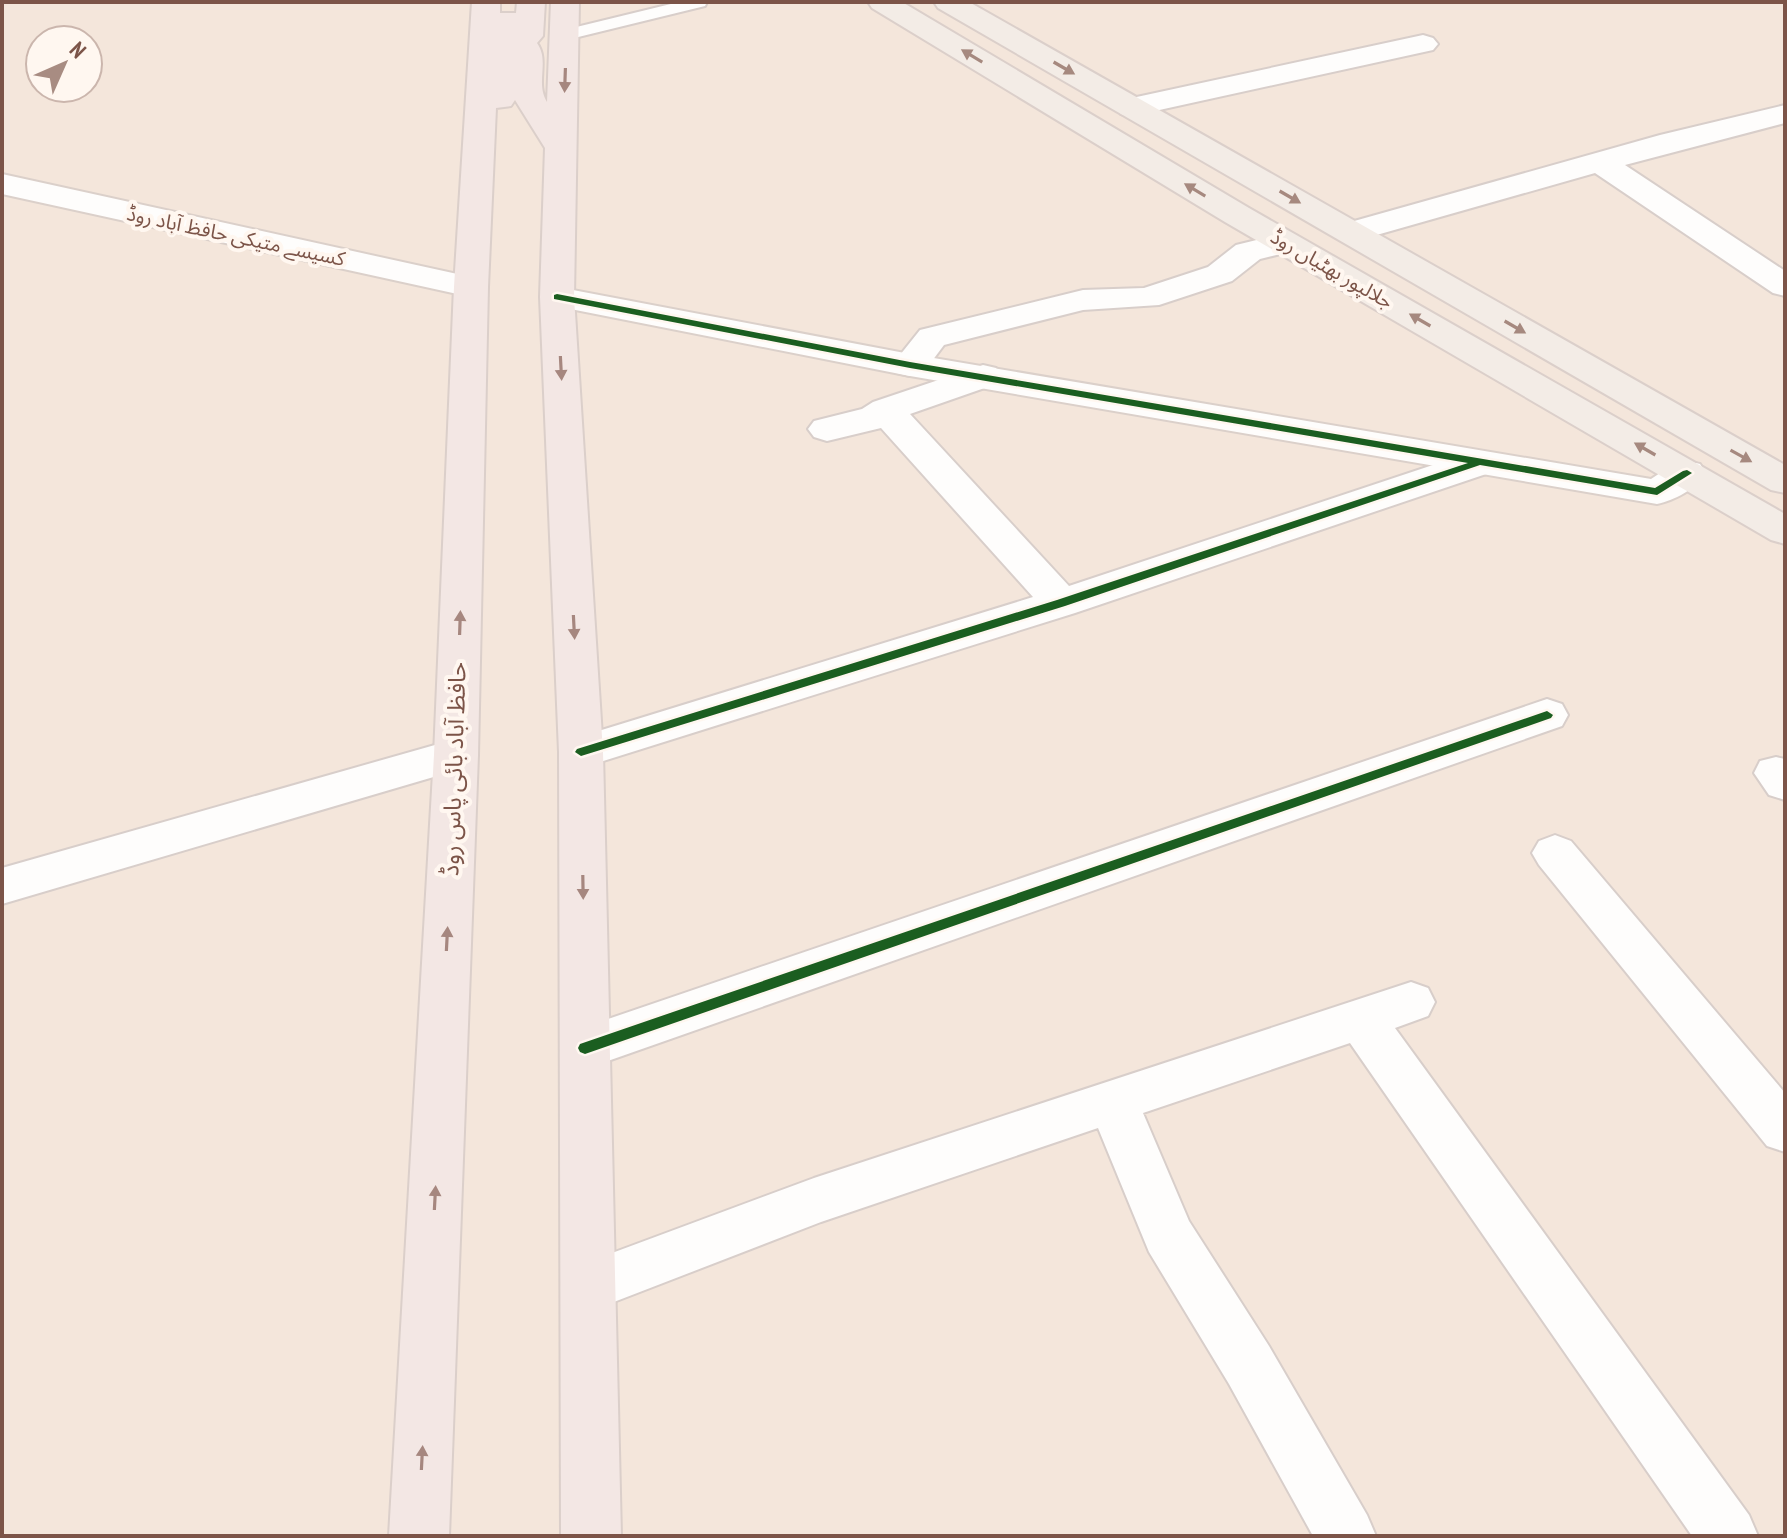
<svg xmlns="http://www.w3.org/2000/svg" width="1787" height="1538" viewBox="0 0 1787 1538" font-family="'PT Sans Narrow','Noto Sans Arabic',sans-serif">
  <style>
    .residential { fill: #f4e6db; fill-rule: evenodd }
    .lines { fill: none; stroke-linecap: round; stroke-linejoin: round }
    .lane-casing { stroke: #d8ceca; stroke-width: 4 }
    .street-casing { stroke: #d8ceca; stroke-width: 4 }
    .secondary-casing { stroke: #dbd0ca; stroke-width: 4 }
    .primary-casing { stroke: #dbcfca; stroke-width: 4 }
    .highway-casing { stroke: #dbcfca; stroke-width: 4 }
    .lane { fill: #fefdfc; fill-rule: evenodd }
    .street { fill: #fefdfc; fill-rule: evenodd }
    .secondary { fill: #fefdfc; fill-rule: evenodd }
    .primary { fill: #f3ece6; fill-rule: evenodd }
    .highway { fill: #f3e7e4; fill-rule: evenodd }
    .cycleway-casing { stroke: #fff7f0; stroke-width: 5 }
    .cycleway { fill: #1b5e20; fill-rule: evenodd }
    .oneway { fill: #a6897f }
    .oneway2 { fill: #a6877f }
    .labels { text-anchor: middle; stroke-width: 8; stroke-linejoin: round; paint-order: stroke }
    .far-street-label { font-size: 20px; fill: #7c5448; stroke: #fff7f0 }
    .street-label { font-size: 24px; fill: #7c5448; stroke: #fff7f0 }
  </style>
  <rect width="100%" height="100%" fill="#faf3ed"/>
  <path class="residential" d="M 2,2 L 1785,2 L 1785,1536 L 2,1536 ZM 40,40 L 88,40 L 88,88 L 40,88 Z"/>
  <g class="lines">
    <g class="lane-casing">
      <path id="lane" d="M 679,2 L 707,2 L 705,6 L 566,40 L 557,35 L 560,31 Z"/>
    </g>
    <g class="street-casing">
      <path id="street" d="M 1423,35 L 1433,38 L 1438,44 L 1433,50 L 1132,116 L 1121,114 L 1117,107 L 1121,100 L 1132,98 Z
        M 1785,105 L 1785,123 L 1625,165 L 1785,271 L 1785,296 L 1773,293 L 1595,173 L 1352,242 L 1340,239 L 1335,232 L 1340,225 L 1660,135 Z
        M 1285,233 L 1297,236 L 1302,243 L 1297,250 L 1260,259 L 1232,281 L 1159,305 L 1083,310 L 944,345 L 923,373 L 910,376 L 897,373 L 892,365 L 920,330 L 1083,290 L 1144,288 L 1208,267 L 1236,245 Z
        M 983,365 L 996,368 L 1001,376 L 996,384 L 910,414 L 1069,586 L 1466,454 L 1479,451 L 1492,454 L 1498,463 L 1492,472 L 1075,613 L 581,768 L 566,763 L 559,752 L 566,741 L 1033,597 L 881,428 L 827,441 L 814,437 L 808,429 L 814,421 L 862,409 L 873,402 Z
        M 1547,699 L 1562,704 L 1568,715 L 1562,726 L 585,1069 L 567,1063 L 560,1048 L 567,1033 Z
        M 456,739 L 471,744 L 478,755 L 471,766 L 2,904 L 2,868 Z
        M 1776,757 L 1785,759 L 1785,800 L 1769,795 L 1754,773 L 1760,761 Z
        M 1555,835 L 1571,841 L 1785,1093 L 1785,1152 L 1767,1146 L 1539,865 L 1532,853 L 1539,841 Z
        M 1411,982 L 1428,988 L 1435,1002 L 1428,1016 L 1395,1028 L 1749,1515 L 1758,1536 L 1692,1536 L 1350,1043 L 1143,1113 L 1189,1221 L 1269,1346 L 1367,1515 L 1376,1536 L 1313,1536 L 1229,1384 L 1149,1252 L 1098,1128 L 821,1222 L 588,1312 L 569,1305 L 561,1287 L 569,1269 L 814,1178 Z"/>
    </g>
    <g class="secondary-casing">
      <path id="secondary" d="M 2,174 L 471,277 L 483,280 L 488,287 L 483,294 L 471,297 L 2,194 Z
        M 557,287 L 910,354 L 1651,479 C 1668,468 1680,459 1700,464 L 1706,473 C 1696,489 1675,500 1657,504 L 910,376 L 545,304 L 540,297 L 545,290 Z"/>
    </g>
    <g class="primary-casing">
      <path id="primary" d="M 868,2 L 902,2 L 1249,208 L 1785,514 L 1785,544 L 1771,540 L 1225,222 L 872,8 Z
        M 934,2 L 969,2 L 1785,465 L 1785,493 L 1771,490 L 938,8 Z"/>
    </g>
    <g class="highway-casing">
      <path id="highway" d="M 472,2 L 500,2 L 500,13 L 516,13 L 517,2 L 545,2 L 543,36 L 537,43 C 550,61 535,83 547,102 L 551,2 L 579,2 L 574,297 L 603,752 L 621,1536 L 561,1536 L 559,752 L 540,297 L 545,148 L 515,100 L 511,106 L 496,108 L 488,287 L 478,755 L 449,1536 L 389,1536 L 434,755 L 454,287 Z"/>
    </g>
    <use href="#lane" class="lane"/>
    <use href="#street" class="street"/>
    <use href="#secondary" class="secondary"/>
    <use href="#primary" class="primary"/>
    <use href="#highway" class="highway"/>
    <g class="cycleway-casing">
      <path id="cycleway" d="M 557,294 L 910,362 L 1655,488 L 1683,471 L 1687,470 L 1692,473 L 1657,495 L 1480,465 L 1065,606 L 581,756 L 575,752 L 577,749 L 1057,600 L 1468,463 L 910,368 L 554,299 L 554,295 Z
        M 1547,711 L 1553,715 L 1551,718 L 585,1054 L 580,1052 L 578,1048 L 580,1044 Z"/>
    </g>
    <use href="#cycleway" class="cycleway"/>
  </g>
  <defs><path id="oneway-solid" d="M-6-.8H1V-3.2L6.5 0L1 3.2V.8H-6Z" transform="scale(2)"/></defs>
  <g class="oneway">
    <use href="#oneway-solid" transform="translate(972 56) rotate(-149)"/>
    <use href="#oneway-solid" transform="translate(1064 68) rotate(30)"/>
    <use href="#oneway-solid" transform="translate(1195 190) rotate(-149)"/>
    <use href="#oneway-solid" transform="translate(1290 197) rotate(30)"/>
    <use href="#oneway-solid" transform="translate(1420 320) rotate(-150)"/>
    <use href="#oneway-solid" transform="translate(1515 327) rotate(30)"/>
    <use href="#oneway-solid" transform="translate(1645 449) rotate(-150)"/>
    <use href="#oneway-solid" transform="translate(1741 456) rotate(29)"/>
  </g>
  <g class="oneway2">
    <use href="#oneway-solid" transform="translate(565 80) rotate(92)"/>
    <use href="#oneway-solid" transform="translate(561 368) rotate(87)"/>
    <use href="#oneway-solid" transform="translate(460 623) rotate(-88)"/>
    <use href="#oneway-solid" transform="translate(574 627) rotate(87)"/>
    <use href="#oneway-solid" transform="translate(583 887) rotate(89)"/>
    <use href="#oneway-solid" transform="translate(447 939) rotate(-87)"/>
    <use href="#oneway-solid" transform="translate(435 1198) rotate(-87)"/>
    <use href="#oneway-solid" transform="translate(422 1458) rotate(-87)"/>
  </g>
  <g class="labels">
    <g class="far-street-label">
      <text transform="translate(236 236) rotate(12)" y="7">کسیسے متیکی حافظ آباد روڈ</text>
      <text transform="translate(1332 269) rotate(30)" y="7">جلالپور بھٹیاں روڈ</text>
    </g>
    <g class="street-label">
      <text transform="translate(454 769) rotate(-88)" y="8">حافظ آباد بائی پاس روڈ</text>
    </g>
  </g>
  <rect width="1787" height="1538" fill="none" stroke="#7c5448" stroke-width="8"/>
  <g transform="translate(64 64) rotate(45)"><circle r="38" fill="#fff7f0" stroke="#cbb6ad" stroke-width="2"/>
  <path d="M0-6L14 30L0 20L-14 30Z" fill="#a88c82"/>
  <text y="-12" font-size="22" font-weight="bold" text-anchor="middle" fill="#7c5448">N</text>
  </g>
</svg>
